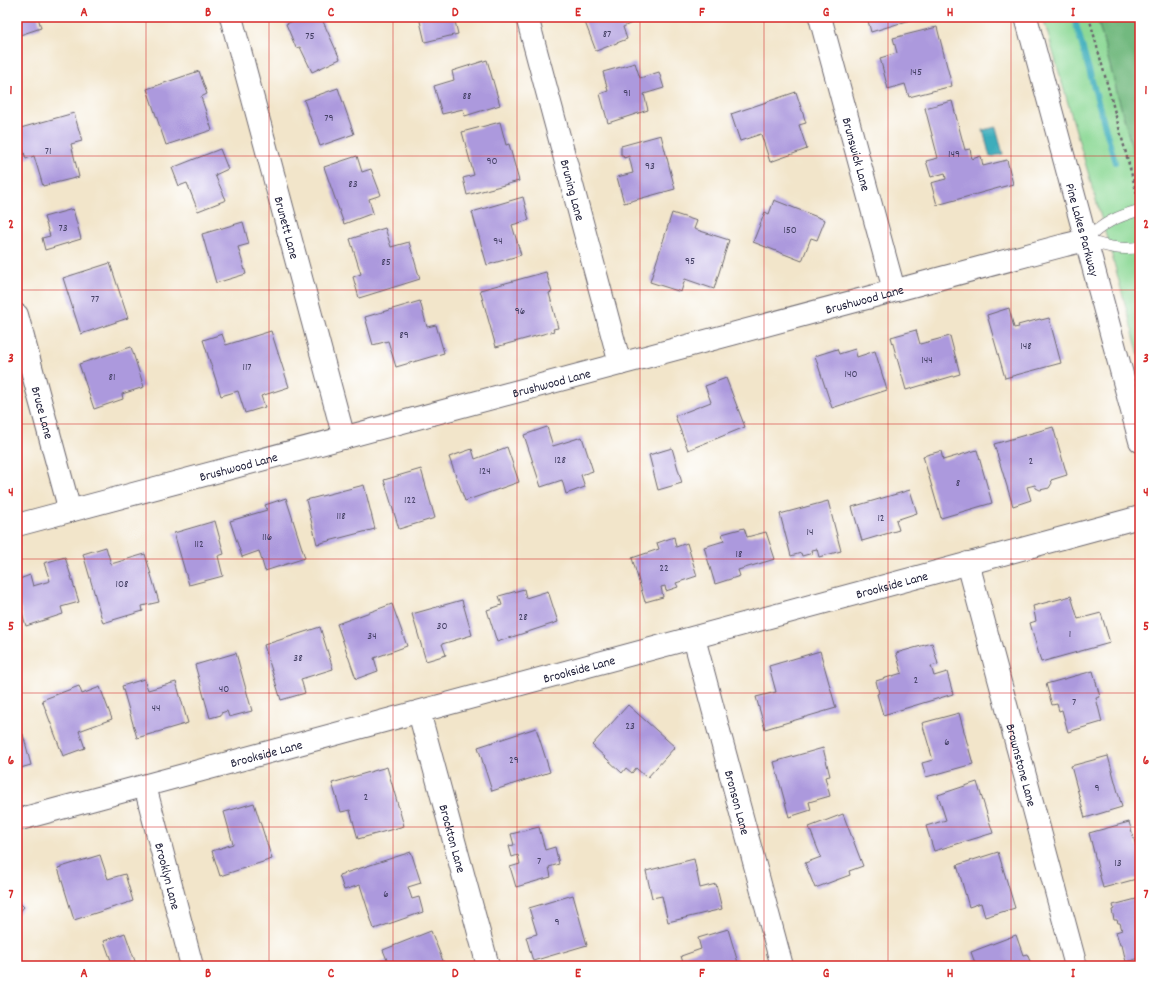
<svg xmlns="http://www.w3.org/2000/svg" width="1157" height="983" viewBox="0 0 1157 983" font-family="Dekko,sans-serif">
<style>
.green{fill:#8dd996;stroke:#587e68}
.forest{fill:#72b97f;stroke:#4a6e5d}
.water{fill:#3eadbb;stroke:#30687b}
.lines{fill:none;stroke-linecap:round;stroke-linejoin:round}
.stream{stroke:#3eadbb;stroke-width:6}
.building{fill:#ac99dd}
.lane-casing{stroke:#6b666d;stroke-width:12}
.street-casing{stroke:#6b666d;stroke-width:24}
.secondary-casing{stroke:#6b666d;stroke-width:24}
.path{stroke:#6b666d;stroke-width:2.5;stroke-dasharray:3 3;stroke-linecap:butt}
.lane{stroke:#fff;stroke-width:11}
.street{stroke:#fff;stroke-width:22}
.secondary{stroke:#fff;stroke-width:22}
.grid{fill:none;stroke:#d62828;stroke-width:1;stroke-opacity:0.55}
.labels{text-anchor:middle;stroke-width:3.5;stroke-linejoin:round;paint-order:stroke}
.number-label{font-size:11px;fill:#444064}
.street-label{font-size:13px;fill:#22223b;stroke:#fff}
.neatline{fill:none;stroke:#d62828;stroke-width:1.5}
.grid-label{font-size:13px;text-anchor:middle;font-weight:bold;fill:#d62828}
</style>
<rect width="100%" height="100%" fill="#fff"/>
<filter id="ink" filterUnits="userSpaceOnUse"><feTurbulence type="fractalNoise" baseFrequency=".025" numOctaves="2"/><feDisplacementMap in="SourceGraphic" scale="8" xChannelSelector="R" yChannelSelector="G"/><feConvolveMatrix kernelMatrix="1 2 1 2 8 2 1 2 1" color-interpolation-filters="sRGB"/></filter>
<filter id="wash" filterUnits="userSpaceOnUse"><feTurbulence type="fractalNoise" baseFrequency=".012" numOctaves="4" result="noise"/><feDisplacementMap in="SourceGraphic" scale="16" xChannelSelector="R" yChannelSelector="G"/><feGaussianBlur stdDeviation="0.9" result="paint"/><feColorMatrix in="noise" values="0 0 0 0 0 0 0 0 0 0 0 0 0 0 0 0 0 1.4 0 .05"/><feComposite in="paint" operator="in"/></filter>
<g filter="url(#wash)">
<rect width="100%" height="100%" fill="#f2e5ca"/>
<path class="green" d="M1043 17H1097L1140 177V359L1111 252Z"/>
<path class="forest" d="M1097 17H1140V150L1133 152Z"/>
<path class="water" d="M996 127 1003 154 990 157 983 130Z"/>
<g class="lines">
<path class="stream" d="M1074 17 1115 162"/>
</g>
<g id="blocks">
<g class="building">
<path d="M17 17H38L41 28 17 36Z"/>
<path d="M302 17H321L340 59 312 72 300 47 296 48 286 24Z"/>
<path d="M419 17H454L458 34 425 42Z"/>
<path d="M583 17H632L634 22 623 27 627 39 596 51Z"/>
<path d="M867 17H920L871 32Z"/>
<path d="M937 27 952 86 909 97 905 84 888 89 880 58 897 53 893 38Z"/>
<path d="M487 60 500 105 465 116 463 109 442 114 434 86 454 80 452 71Z"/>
<path d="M635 63 640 78 659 72 664 88 644 94 648 110 608 123 600 94 608 91 603 72Z"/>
<path d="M199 71 207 94 201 97 212 130 166 145 147 89Z"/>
<path d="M338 88 354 134 320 146 304 100Z"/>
<path d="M796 92 806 123 799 125 807 149 770 162 761 134 740 141 731 114Z"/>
<path d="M952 101 965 150 970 149 972 159 981 156 983 166 1007 160 1013 184 937 205 931 183 946 179 945 173 931 177 926 161 938 158 925 108Z"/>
<path d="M74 113 82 141 71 144 79 177 43 186 34 156 26 159 17 129Z"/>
<path d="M500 122 506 145 509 144 519 181 467 195 463 178 474 175 462 132Z"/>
<path d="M661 135 675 189 624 203 617 177 633 173 629 156 624 158 623 155H621V146Z"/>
<path d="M220 149 228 169 215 175 226 200 198 211 187 183 179 186 172 168Z"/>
<path d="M357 156 362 172 371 169 381 195 369 199 373 213 344 224 324 167Z"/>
<path d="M523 197 529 220 512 225 521 255 487 265 472 212Z"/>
<path d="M774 200 825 220 817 240 811 238 802 261 753 242 765 212 769 214Z"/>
<path d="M73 209 81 239 45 250 42 238 50 236 44 217Z"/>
<path d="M672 213 697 221 694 229 729 240 714 289 685 279 681 292 650 282Z"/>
<path d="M243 222 249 244 238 247 246 274 216 283 202 234Z"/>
<path d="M385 228 391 247 409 242 420 279 359 298 353 277 361 274 350 239Z"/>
<path d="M110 263 128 318 81 334 63 278Z"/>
<path d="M546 272 552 292 549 293 558 328 553 329 554 331 496 347 480 290Z"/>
<path d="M420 301 427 327 436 325 444 353 396 367 388 341 373 345 365 317Z"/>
<path d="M1009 308 1014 328 1019 327 1018 325 1040 319 1041 320 1049 318 1061 363 1005 378 987 315Z"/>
<path d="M916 330 920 344 950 336 960 374 906 390 891 337Z"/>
<path d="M271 331 289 387 261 396 265 407 245 413 238 391 221 396 203 340 222 334 226 345Z"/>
<path d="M131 347 144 387 122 394 123 399 94 409 79 364Z"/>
<path d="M837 349 839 354 855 349 857 357 875 351 887 390 832 408 815 356Z"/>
<path d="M726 378 745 427 688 450 675 416 711 402 705 386Z"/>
<path d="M547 427 553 446 582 437 593 471 581 475 585 487 566 494 562 480 541 487 524 435Z"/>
<path d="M1053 427 1067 475 1051 480 1052 483 1049 488 1040 490 1036 488 1035 485 1027 487 1031 500 1013 506 994 444Z"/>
<path d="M507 447 519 482 465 501 449 457 472 449 475 459Z"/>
<path d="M672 448 682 483 658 490 649 455Z"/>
<path d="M977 450 992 503 941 518 923 456 941 451 943 460Z"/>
<path d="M421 469 435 518 399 529 384 480Z"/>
<path d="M364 485 375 529 317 544 306 500Z"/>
<path d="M910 490 917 513 896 520 899 530 862 541 852 507Z"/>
<path d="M286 498 305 558 265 571 259 551 242 557 230 521 267 510 265 505Z"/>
<path d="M828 501 841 551 819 557 817 549 812 550 813 553 802 556 801 553 791 556 780 514Z"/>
<path d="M215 521 224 554 218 556 223 576 189 585 174 533Z"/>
<path d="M744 528 747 537 766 532 775 559 738 570 740 576 715 584 704 547 724 541 722 534Z"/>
<path d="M674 537 676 547 687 543 697 576 676 583 678 587 666 591 665 586 661 587 663 597 645 602 632 558 659 549 657 543Z"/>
<path d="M106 547 111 564 145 554 159 602 142 606 143 611 103 623 83 554Z"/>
<path d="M65 557 79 602 61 607 63 614 26 626 17 596V580L30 575 33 586 50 581 44 563Z"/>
<path d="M524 589 526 598 548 591 558 622 497 642 487 610 502 605 499 596Z"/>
<path d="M1071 596 1078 619 1101 613 1110 643 1041 662 1030 623 1036 621 1033 606Z"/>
<path d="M462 600 472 635 442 644 446 655 426 661 412 614Z"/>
<path d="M392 604 407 646 374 658 378 671 356 679 337 624Z"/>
<path d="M320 627 333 669 301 679 305 693 281 700 264 645Z"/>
<path d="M932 643 938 664 931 666 934 676 947 672 953 694 883 715 877 694 879 693 876 681 902 673 896 653Z"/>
<path d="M820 651 836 708 765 729 756 697 776 692 769 666Z"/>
<path d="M236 653 252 711 229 717 227 711 221 713V715L210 718 195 665Z"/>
<path d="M1093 671 1100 697 1096 698 1102 722 1068 732 1062 710 1059 711 1057 704 1052 705 1046 684Z"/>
<path d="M144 679 148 690 176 682 188 723 137 738 122 686Z"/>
<path d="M79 686 82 694 100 687 112 719 79 731 85 748 63 756 42 700Z"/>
<path d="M628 705 675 747 647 778 636 768 632 773 626 768 622 773 592 745Z"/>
<path d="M959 713 973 764 926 777 922 763 933 760 922 723Z"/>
<path d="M536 728 550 772 492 791 478 747Z"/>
<path d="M23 734 31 765 17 769V735Z"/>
<path d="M823 748 830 776 825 777 830 796 809 802 811 810 789 817 774 762Z"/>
<path d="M1108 756 1122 807 1085 818 1071 766Z"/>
<path d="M387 767 404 826 358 839 350 810 341 812 332 783Z"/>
<path d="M977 782 993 833 934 851 926 826 946 820 938 795Z"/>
<path d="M254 803 272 859 220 876 212 851 233 844 224 812Z"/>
<path d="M843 814 863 866 849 871 850 875 815 888 805 863 821 857 809 827Z"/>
<path d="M1129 822 1136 846 1140 845V878L1103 888 1089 833Z"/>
<path d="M539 827 545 850 555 847 559 864 549 867 551 877 516 887 510 867 520 864 518 855 512 857 509 846 514 845 511 834Z"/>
<path d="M411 852 421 883 408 887 412 899 419 897 423 912 374 929 360 885 344 890 339 875Z"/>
<path d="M998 852 1015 908 985 917 981 903 969 907 957 865Z"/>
<path d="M100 855 108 879 125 874 133 901 74 920 58 868Z"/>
<path d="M694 859 700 888 716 884 722 909 668 922 662 896 652 898 646 871Z"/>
<path d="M573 895 587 945 533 961 526 937 537 934 529 908Z"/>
<path d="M1140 898V958L1126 962 1122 945H1120L1116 932 1122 930 1120 923H1118L1117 920H1114L1112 910 1114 909 1113 905Z"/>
<path d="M17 900 24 907 17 915Z"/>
<path d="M728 929 739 966H684L681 956 701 949 698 938Z"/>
<path d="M431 931 445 966H373L387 960 383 950Z"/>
<path d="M125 933 136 964 144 961 146 966H113L104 941Z"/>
<path d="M1016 935 1023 955 1027 954 1032 966H976L971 952Z"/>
</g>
</g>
</g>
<g filter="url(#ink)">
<use href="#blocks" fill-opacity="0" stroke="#6b666d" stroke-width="1"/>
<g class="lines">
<g class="lane-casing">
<path id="lane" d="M1140 210C1116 217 1103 223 1086 240 1104 246 1121 251 1140 247"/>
</g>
<g class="street-casing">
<g id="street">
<path id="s1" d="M231 17 344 438"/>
<path id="s2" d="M527 17 620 364"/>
<path id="s3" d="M820 17 894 290"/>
<path id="s4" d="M17 315 70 511"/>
<path id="s5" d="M17 525 1065 245 1086 240"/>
<path id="s6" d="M968 563 1076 966"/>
<path id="s7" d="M694 638 782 966"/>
<path id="s8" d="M419 712 488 966"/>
<path id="s9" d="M145 786 192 966"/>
<path id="s10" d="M17 820 1140 517"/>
</g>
</g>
<g class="secondary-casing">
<g id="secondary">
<path id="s11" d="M1026 17 1140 441"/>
</g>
</g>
<path class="path" d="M1089 17 1137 194"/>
<use href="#lane" class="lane"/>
<use href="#street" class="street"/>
<use href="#secondary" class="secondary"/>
</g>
</g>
<path class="grid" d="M146 17V966M269 17V966M393 17V966M517 17V966M640 17V966M764 17V966M888 17V966M1011 17V966M17 156H1140M17 290H1140M17 424H1140M17 559H1140M17 693H1140M17 827H1140"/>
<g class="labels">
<g class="number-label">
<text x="607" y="37">87</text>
<text x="310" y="39">75</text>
<text x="916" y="75">145</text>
<text x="627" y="96">91</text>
<text x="467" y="99">88</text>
<text x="329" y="121">79</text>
<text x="48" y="154">71</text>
<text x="954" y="157">149</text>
<text x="492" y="164">90</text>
<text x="650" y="169">93</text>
<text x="353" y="187">83</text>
<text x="63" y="231">73</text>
<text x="790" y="233">150</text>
<text x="498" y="244">94</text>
<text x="690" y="264">95</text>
<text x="386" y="265">85</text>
<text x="95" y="302">77</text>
<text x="520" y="314">96</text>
<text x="404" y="338">89</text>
<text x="1026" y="349">148</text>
<text x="927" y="363">144</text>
<text x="247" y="370">117</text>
<text x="851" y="377">140</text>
<text x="112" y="380">81</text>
<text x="560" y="463">128</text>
<text x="1031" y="464">2</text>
<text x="485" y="474">124</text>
<text x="958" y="486">8</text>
<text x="410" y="503">122</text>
<text x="341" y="519">118</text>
<text x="881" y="521">12</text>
<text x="810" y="535">14</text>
<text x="267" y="540">116</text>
<text x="199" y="547">112</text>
<text x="739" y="557">18</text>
<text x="664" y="571">22</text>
<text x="122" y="587">108</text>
<text x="523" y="620">28</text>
<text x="442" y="629">30</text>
<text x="1070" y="637">1</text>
<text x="372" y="639">34</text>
<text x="298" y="661">38</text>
<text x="916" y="683">2</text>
<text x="224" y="692">40</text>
<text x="1074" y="705">7</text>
<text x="156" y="711">44</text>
<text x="630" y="729">23</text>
<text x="947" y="745">6</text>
<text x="514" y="763">29</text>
<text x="1097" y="791">9</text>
<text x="366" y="800">2</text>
<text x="539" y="864">7</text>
<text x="1118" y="866">13</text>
<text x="386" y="897">6</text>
<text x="557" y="925">9</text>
</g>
<g class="street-label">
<text dy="5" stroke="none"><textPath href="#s3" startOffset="142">Brunswick Lane</textPath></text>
<text dy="5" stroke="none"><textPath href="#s2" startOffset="179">Bruning Lane</textPath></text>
<text dy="5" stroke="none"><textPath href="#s1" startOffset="218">Brunett Lane</textPath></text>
<text dy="5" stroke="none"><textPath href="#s11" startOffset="220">Pine Lakes Parkway</textPath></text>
<text dy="5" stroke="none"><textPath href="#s5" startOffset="877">Brushwood Lane</textPath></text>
<text dy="5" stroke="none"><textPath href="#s5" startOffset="553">Brushwood Lane</textPath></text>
<text dy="5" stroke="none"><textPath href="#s4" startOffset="101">Bruce Lane</textPath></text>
<text dy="5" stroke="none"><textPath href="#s5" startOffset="229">Brushwood Lane</textPath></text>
<text dy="5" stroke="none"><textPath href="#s10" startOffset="906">Brookside Lane</textPath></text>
<text dy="5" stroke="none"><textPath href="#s10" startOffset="582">Brookside Lane</textPath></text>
<text dy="5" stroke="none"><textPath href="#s10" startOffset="258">Brookside Lane</textPath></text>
<text dy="5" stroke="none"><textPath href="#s6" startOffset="209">Brownstone Lane</textPath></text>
<text dy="5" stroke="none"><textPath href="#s7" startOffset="170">Bronson Lane</textPath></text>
<text dy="5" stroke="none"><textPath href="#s8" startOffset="131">Brockton Lane</textPath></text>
<text dy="5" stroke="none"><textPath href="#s9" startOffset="93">Brooklyn Lane</textPath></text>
</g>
</g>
<rect width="1157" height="983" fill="none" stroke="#fff" stroke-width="44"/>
<rect x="22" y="22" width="1113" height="939" class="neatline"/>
<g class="grid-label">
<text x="84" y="16">A</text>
<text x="208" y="16">B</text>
<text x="331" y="16">C</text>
<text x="455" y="16">D</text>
<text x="578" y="16">E</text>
<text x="702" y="16">F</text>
<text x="826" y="16">G</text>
<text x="950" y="16">H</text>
<text x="1073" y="16">I</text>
<text x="11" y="94">1</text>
<text x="1146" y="94">1</text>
<text x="11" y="228">2</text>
<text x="1146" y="228">2</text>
<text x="11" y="362">3</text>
<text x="1146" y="362">3</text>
<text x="11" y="496">4</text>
<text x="1146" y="496">4</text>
<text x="11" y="630">5</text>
<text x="1146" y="630">5</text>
<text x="11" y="764">6</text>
<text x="1146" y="764">6</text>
<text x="11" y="898">7</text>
<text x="1146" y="898">7</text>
<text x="84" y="977">A</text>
<text x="208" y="977">B</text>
<text x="331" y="977">C</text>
<text x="455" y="977">D</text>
<text x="578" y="977">E</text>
<text x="702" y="977">F</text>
<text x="826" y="977">G</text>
<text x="950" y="977">H</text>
<text x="1073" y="977">I</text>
</g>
</svg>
